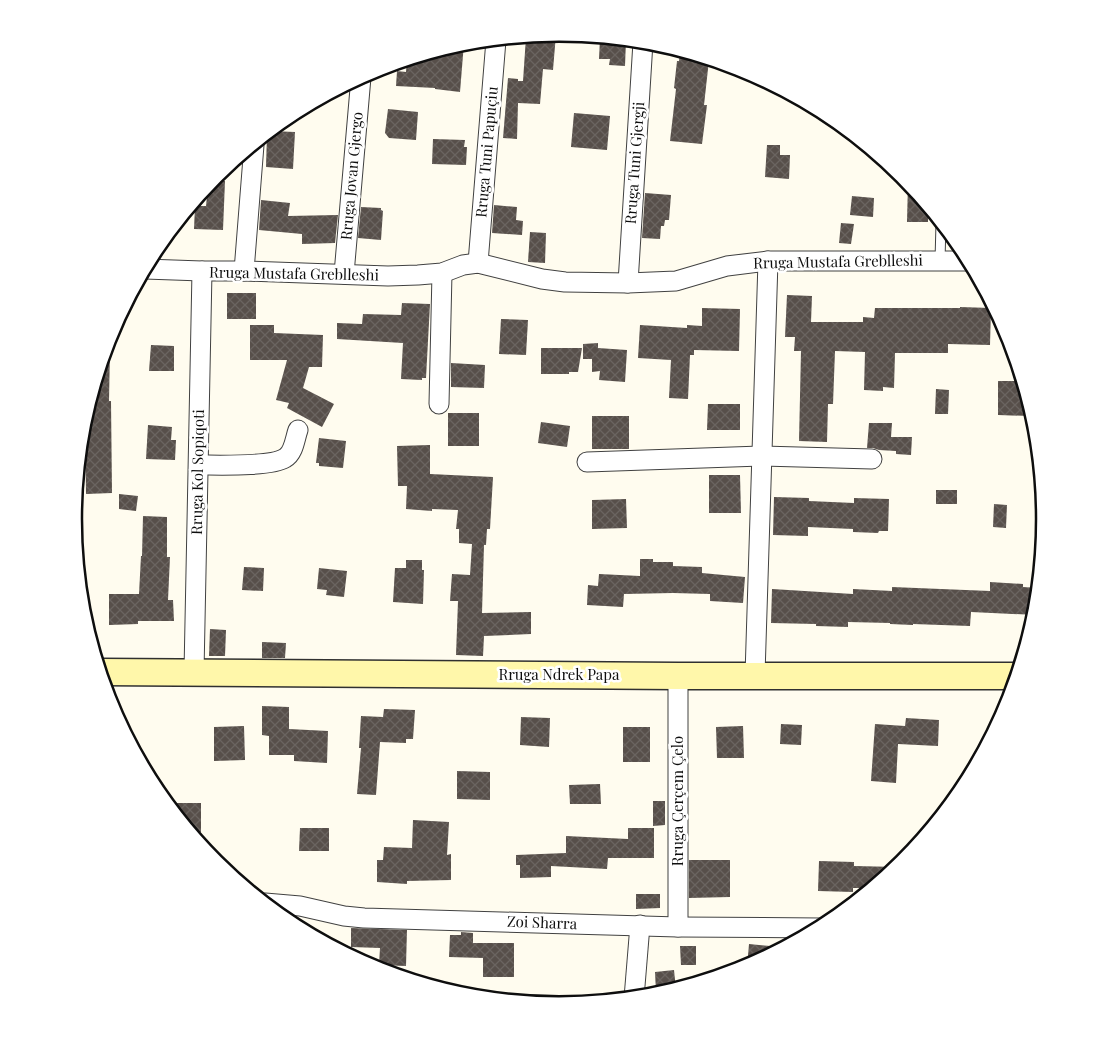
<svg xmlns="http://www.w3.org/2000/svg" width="1119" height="1039" viewBox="0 0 1119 1039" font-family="'Playfair Display',serif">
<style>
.building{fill:url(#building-cross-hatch)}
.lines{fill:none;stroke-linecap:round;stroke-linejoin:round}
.lane-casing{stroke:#414141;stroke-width:11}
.street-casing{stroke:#414141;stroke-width:21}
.secondary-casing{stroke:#303030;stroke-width:29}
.lane{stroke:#fff;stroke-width:9}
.street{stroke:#fff;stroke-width:19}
.secondary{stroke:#fff7aa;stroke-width:26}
.labels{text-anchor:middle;stroke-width:5;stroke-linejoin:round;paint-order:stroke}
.street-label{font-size:15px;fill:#0e0e0e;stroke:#fff}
.rim{fill:none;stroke:#0e0e0e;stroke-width:2.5}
</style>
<defs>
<pattern id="building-cross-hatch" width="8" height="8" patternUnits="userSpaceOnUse" patternTransform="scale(1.25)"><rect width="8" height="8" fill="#574f4a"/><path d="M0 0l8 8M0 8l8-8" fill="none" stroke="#6a6460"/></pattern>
</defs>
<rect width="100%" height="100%" fill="#fffcef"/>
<g class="building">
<path d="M556 34 553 70 543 69 540 104 518 103 517 139 503 138 508 78 518 79V81H523L526 37Z"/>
<path d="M600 38 626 40 625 66 609 65 610 59H599Z"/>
<path d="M464 43 460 92 435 89V88L396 86 397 71 406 72 407 60Z"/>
<path d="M680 51 709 60 704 105H707L702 144 670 141 676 89 674 88 677 61H679Z"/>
<path d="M388 109 418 112 416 140 389 138 385 133Z"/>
<path d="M574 113 610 116 607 150 571 147Z"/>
<path d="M271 131 295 132 293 169 266 167 267 134Z"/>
<path d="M433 139 465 140 464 147H467L466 165 432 164Z"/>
<path d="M767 145H780V155H790L789 179 765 177Z"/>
<path d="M214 179 225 181 223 230 194 229 195 206H206L208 186Z"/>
<path d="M908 182 928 207V222H907Z"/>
<path d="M645 193 671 195 669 220H665L664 226H661L660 239 642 238Z"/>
<path d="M852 196 874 198 873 217 850 215Z"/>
<path d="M261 200 290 203 288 216 338 215 335 243 302 244V234L259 230Z"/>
<path d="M494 205 517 207 516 220 523 221 522 235 492 233Z"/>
<path d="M361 207 381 208V210L383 211 381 240 358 238Z"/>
<path d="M841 223 854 224 851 244 839 243Z"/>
<path d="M530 232 546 233 545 263 528 262Z"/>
<rect x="227" y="293" width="29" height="26"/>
<path d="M787 295 812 296 811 322H863V317L874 318 875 308H960V307L991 308 990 345 948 344V353H895L894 388 883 387V391L864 390 865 352 835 351 833 404H828L827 442 799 441 801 351H794L795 337H785Z"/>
<path d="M402 303 430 304 426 378H422V380L401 379 403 343 337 339V323L362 324 363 314 401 315Z"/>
<path d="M702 308 740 309 739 351 694 350V355H690L688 399 669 398 671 360 638 358 640 325 687 328V325L702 326Z"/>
<path d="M501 319 528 320 526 355 499 354Z"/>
<path d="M250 325H274V333L323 335 322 367H309L303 388 334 404 322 427 287 408 289 403 276 400 287 360H250Z"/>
<path d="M598 343V348L627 350 625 382 599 380 600 371 592 372V359H583V344Z"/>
<path d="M151 345 174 346V371H149Z"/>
<path d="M541 348H582L578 372H569V374H541Z"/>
<path d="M106 349H110L109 401H111L112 493 86 494 85 418Z"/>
<path d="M451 363 485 365 484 388 451 387Z"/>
<path d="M998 381H1023L1030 405V416L998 415Z"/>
<path d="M936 389 949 390 948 414H935Z"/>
<path d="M708 404H740V430H707Z"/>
<rect x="448" y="413" width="31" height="33"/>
<rect x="592" y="416" width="37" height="33"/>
<path d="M541 422 570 426 567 447 538 443Z"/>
<path d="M869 423H892L891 437H912L911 455 896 454V451L879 450 873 448H867Z"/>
<path d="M148 425 172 427 171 440H176L175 460 146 459Z"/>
<path d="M319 438 346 441 343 468 319 466V463H316Z"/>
<path d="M430 445V474L493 477 490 529H487L486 545H484L482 613 531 612V634L484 636 483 656 456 655 458 601H450L452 574 470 575 472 544 459 543V529H456L458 510 432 509V511L406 509 407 486H398L397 446Z"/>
<path d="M709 475H740L741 513H709Z"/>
<rect x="936" y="490" width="21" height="14"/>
<path d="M119 494 138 496 136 511 119 509Z"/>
<path d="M774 497 809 498V501L854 503V498L889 499 888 531H879L878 533 853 532V529L808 527V536L773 535Z"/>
<path d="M626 499 627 528 592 529V500Z"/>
<path d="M994 504 1007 505 1006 528 993 527Z"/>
<path d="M143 516 167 517V557H170L168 600H173L174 621H138V624L109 625V594H139L141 556H142Z"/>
<path d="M640 559H653V562H673V566L702 567V573L745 577 743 603 710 601V594L673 593 624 594 623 607 587 605 588 585 598 586 599 574 640 576Z"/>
<path d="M406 560H422V570H424L423 604 393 602 395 568H406Z"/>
<path d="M244 567 264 568 263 591 242 590Z"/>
<path d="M319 568 347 571 344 597 326 595 327 590 317 589Z"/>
<path d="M990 582 1023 584V587L1039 588 1036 615 971 612 970 626 913 624V625L890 624V623L848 622V627L816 626V624L771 623 772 589 853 594V589L892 591V587L990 591Z"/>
<path d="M210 629 226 630 225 656H209Z"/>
<path d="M262 642 286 643 285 658H262Z"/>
<path d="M262 706 289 707V729L328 731 327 763 294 761V755H269V736L262 735Z"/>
<path d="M384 709 415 710 413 739H406V743L380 742 376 795 357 794 361 748H359L361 716 383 717Z"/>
<path d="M521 717 550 718 549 747 520 745Z"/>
<path d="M906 718 939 720 938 746 898 744 896 783 871 781 875 724 905 726Z"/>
<path d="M781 724 802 725 801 745 780 744Z"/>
<path d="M244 726 245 760 214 761V727Z"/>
<path d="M743 726 744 758H717L716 727Z"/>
<rect x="623" y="727" width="27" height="35"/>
<path d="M457 771 490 772V800L457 799Z"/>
<path d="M600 784 601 804H570L569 785Z"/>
<path d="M653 801H665V825L653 826Z"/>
<path d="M167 803H201V832H191Z"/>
<path d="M413 820 449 822 447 855 451 854V880L407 881V884L377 882V860H383L384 847 412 848Z"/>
<path d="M300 828H329V851H299Z"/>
<path d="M628 828H654V858H608L607 869 551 866V877L520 878V865H516V855L566 853V836L628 839Z"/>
<path d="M689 860H730V897L689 898Z"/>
<path d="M819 861 854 862V866L898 867 872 888H853V892L818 891Z"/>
<path d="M636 894H660V908L636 909Z"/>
<path d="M351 928 407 930 406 966 379 965 380 948 351 947Z"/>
<path d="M461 932 473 933V943H514V977H483V958L449 957 450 935H461Z"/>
<path d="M749 944 770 946 769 956 747 967Z"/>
<path d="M680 946H696V965H681Z"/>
<path d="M674 970 676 989 656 992 655 972Z"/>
</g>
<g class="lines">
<g class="lane-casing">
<path id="lane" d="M940 261 941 223"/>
</g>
<g class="street-casing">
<g id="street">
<path d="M478 263 496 40"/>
<path d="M145 269 202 271H244L388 276 418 275 442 273 463 265 478 263 542 279 565 282 628 283 676 281 727 266 768 261H970"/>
<path d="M244 271 254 145"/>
<path d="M344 274 361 77"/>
<path d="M628 283 643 42"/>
<path d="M439 404 442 273"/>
<path d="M587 462 761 456 872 459"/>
<path d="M199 465C217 465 271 467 285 458 294 453 295 438 298 430"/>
<path d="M194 672 202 271"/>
<path d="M755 675 768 261"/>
<path d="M265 903 300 906 344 916 364 918 678 927 821 928"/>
<path d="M678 927V676"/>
<path d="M634 998 640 925"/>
</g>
</g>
<g class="secondary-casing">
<path id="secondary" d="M100 672 678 676H1017"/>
</g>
<use href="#lane" class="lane"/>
<use href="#street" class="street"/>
<use href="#secondary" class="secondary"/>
</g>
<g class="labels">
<g class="street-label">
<text transform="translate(487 152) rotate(-85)" y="5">Rruga Tuni Papuçiu</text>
<text transform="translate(635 163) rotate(-86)" y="5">Rruga Tuni Gjergji</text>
<text transform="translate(352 176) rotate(-85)" y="5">Rruga Jovan Gjergo</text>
<text transform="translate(838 262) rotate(-1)" y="5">Rruga Mustafa Greblleshi</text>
<text transform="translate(294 274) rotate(1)" y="5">Rruga Mustafa Greblleshi</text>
<text transform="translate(198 472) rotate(-89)" y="5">Rruga Kol Sopiqoti</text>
<text x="559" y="680">Rruga Ndrek Papa</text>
<text transform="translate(678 801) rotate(-90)" y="5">Rruga Çerçem Çelo</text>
<text transform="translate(542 923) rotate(2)" y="5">Zoi Sharra</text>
</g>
</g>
<path d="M0 0H1119V1039H0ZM82 519a477 477 0 1 1 954 0a477 477 0 1 1-954 0Z" fill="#fff" fill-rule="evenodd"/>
<path class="rim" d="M82 519a477 477 0 1 1 954 0a477 477 0 1 1-954 0Z"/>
</svg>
